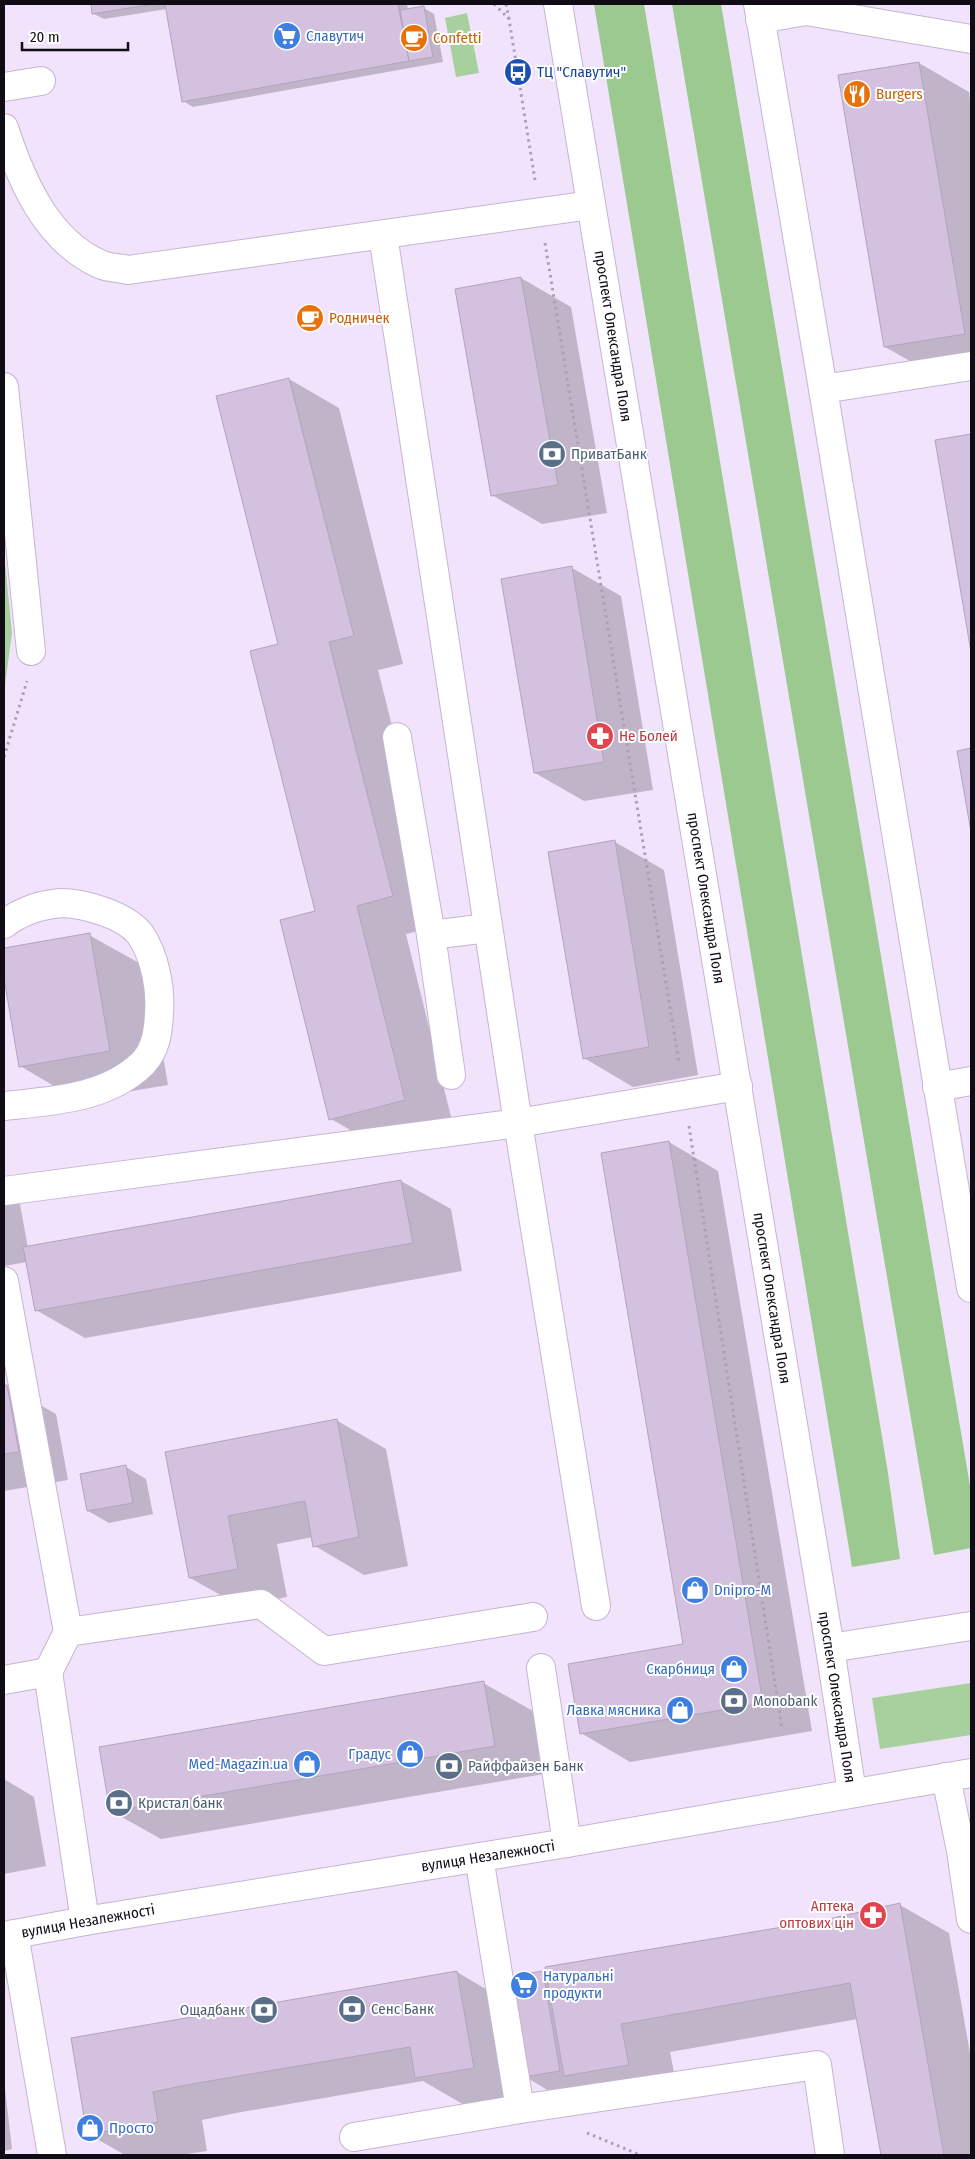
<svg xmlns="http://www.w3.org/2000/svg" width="975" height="2159" viewBox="0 0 975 2159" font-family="'Fira Sans Condensed',sans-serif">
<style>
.green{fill:#a8d09f}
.forest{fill:#9bc990}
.shadow{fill:#0003}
.building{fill:#d3c1df;stroke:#b3a3bf}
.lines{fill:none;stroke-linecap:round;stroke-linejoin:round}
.minor-casing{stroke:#c6b5d2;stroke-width:30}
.major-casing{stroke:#c6b5d2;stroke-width:30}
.path{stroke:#aba0b3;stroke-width:3;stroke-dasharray:2.5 4;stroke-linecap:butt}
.minor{stroke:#fff;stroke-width:28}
.major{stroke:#fff;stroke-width:28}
.labels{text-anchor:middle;stroke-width:4;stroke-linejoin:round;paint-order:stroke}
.shop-label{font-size:15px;fill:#366cbe;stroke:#fff;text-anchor:start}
.food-label{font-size:15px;fill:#c56008;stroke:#fff;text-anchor:start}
.transit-label{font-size:15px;fill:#164399;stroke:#fff;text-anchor:start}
.street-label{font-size:15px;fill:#110b15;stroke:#fff}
.service-label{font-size:15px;fill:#4e5e75;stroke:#fff;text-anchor:start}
.health-label{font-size:15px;fill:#be3a42;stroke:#fff;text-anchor:start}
</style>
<rect width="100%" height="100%" fill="#f1e3fb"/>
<g class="green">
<path d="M467 13 479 73 456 77 445 18Z"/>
<path d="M4 552 12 633 4 692Z"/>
<path d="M971 1683V1735L880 1749 872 1698Z"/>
</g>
<g class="forest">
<path d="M594 4H644L888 1473 900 1559 852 1567Z"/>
<path d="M672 4H721L971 1492V1548L934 1555Z"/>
</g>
<g class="shadow">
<path d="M92 4H407L408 10 424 8 434 14 443 62 193 107 183 101 167 9 104 19 94 14Z"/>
<path d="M919 63 969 92 971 107V369L935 375 885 347Z"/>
<path d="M521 278 571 307 607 513 542 524 492 495Z"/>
<path d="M289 379 339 408 403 664 378 670 442 925 406 934 454 1129 380 1147 331 1119 316 912 280 645Z"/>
<path d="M971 435V644L937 441Z"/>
<path d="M572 568 621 596 653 790 584 801 535 773Z"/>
<path d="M971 749V825L959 752Z"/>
<path d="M615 842 664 870 698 1075 633 1087 584 1058Z"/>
<path d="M89 935 148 968 168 1085 78 1100 20 1066 4 971V950Z"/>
<path d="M669 1142 718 1171 812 1731 630 1762 581 1733 685 1645Z"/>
<path d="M4 1180 17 1188 28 1248 401 1181 451 1209 462 1271 85 1338 36 1310 27 1262 4 1266Z"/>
<path d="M4 1386H7L56 1414 68 1480 4 1491Z"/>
<path d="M336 1420 386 1449 408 1566 364 1575 315 1546 313 1537 277 1544 287 1597 240 1606 190 1578 167 1453Z"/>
<path d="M126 1467 146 1479 153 1514 109 1523 88 1511Z"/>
<path d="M483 1683 533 1711 544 1774 161 1839 111 1811Z"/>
<path d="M4 1779 34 1797 46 1866 4 1874Z"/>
<path d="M900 1905 949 1933 971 2059V2155H882L858 2019 670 2052 678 2093 554 2094 524 2076 543 1972 548 1976Z"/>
<path d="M457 1972 506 2001 523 2096 466 2106 423 2081 236 2113 202 2120 207 2151 181 2155H125L88 2134 72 2039Z"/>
<path d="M4 2080 12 2149 4 2151Z"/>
</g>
<g class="building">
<path d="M91 4H154L92 14Z"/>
<path d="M165 4H398L409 61 182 102Z"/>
<path d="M424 6 433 57 409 61 400 10Z"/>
<path d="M919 62 965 334 884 347 838 75Z"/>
<path d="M521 277 558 485 491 496 455 289Z"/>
<path d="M289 378 354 636 329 642 393 896 357 906 405 1100 329 1120 280 920 315 911 250 651 278 644 216 396Z"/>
<path d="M971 434V652L935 440Z"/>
<path d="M572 566 604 762 534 773 501 579Z"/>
<path d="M971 748V832L957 751Z"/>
<path d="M615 840 649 1047 583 1059 548 852Z"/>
<path d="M90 933 110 1051 19 1067 4 978V948Z"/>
<path d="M669 1141 763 1703 580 1734 568 1664 683 1644 601 1153Z"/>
<path d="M401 1180 413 1243 35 1311 23 1247Z"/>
<path d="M4 1385H7L19 1452 4 1454Z"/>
<path d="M337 1419 359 1537 313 1547 305 1501 228 1516 238 1569 189 1578 165 1452Z"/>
<path d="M126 1465 133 1503 87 1511 80 1474Z"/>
<path d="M484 1681 495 1746 110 1812 99 1747Z"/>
<path d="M900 1903 944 2155H881L850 1983 621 2024 629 2065 564 2076 545 1967 824 1920Z"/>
<path d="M457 1971 474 2068 415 2078 410 2047 186 2085 153 2092 158 2122 87 2135 71 2038Z"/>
<path d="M543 1971 560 2071 523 2077 505 1977Z"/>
</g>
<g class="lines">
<g class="minor-casing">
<g id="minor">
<path d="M760 19 806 11 971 39"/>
<path d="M4 87 41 81"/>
<path d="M4 128C21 180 47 242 102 265 110 268 120 268 128 270L591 205"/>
<path d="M383 235 518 1123 596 1606"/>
<path d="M4 387 31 651"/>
<path d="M823 389 971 366"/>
<path d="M397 737 431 935"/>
<path d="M4 924C11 919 19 914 27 911 36 907 51 904 60 903 84 903 125 915 140 934 155 956 161 988 159 1014 158 1032 156 1049 143 1063 107 1099 51 1101 4 1106"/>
<path d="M451 1075 431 935 488 928"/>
<path d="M937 1087 971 1081"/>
<path d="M4 1191 518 1123 738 1086"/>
<path d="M4 1281 68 1632"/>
<path d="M541 1668 567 1843"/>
<path d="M48 1672 68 1632 261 1604 324 1651 533 1617"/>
<path d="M4 1680 48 1672 85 1921"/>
<path d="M946 1777 961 1851 971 1919"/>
<path d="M479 1857 520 2109"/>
<path d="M14 1934 52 2155"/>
<path d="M354 2137 520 2109 817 2065 830 2155"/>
</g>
</g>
<g class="major-casing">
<g id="major">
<path d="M558 4 830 1648 852 1793"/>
<path d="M758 4 823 389 971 1288"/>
<path d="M830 1648 971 1626"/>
<path d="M4 1936 85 1921 567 1843 971 1773"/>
</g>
</g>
<g class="path">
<path d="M494 4 509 19 535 180"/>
<path d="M506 4 509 19"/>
<path d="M545 243 679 1063"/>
<path d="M4 757 27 681"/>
<path d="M689 1126 782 1729"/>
<path d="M587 2133 640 2155"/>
</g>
<use href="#minor" class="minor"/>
<use href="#major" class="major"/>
</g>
<defs>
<g id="supermarket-disc" transform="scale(1.4375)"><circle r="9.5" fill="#3f7fe0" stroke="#fff"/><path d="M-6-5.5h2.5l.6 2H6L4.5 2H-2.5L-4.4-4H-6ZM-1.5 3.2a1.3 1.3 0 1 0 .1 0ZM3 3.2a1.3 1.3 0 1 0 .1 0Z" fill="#fff"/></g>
<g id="cafe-disc" transform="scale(1.4375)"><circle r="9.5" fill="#e8710a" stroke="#fff"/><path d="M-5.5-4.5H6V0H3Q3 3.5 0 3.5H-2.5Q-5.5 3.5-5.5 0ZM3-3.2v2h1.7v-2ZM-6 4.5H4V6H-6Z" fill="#fff"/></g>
<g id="bus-disc" transform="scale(1.4375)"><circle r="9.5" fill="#1a4fb4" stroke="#fff"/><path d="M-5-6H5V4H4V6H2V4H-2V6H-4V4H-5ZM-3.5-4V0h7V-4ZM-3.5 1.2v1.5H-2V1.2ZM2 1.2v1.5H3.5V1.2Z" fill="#fff"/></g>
<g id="restaurant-disc" transform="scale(1.4375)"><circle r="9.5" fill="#e8710a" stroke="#fff"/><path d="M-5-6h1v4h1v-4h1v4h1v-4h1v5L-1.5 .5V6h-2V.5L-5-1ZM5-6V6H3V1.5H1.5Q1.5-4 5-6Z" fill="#fff"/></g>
<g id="bank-disc" transform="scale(1.4375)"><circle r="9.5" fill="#5c6f8a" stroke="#fff"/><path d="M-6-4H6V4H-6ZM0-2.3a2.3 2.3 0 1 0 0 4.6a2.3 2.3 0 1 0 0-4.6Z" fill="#fff"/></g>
<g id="pharmacy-disc" transform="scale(1.4375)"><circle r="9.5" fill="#e0444e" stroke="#fff"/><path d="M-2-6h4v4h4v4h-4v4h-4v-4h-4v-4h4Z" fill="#fff"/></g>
<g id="shop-disc" transform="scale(1.4375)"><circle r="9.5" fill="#3f7fe0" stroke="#fff"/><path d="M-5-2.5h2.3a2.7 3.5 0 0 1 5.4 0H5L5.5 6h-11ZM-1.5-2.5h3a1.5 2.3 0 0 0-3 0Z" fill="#fff"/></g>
</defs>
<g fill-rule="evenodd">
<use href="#supermarket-disc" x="287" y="36"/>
<use href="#cafe-disc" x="414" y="38"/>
<use href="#bus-disc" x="518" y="72"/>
<use href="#restaurant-disc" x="857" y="94"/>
<use href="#cafe-disc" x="310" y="318"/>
<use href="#bank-disc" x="552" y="454"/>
<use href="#pharmacy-disc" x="600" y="736"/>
<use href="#shop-disc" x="695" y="1590"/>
<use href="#shop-disc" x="734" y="1669"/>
<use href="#bank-disc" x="734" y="1701"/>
<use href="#shop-disc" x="680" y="1710"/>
<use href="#shop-disc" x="410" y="1754"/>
<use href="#shop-disc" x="307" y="1764"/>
<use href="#bank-disc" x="449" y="1766"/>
<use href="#bank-disc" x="119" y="1803"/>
<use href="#pharmacy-disc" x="873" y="1915"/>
<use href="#supermarket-disc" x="524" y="1985"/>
<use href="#bank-disc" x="352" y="2009"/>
<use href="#bank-disc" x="264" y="2010"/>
<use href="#shop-disc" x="90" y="2128"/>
</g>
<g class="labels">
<g class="shop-label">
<text x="306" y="41">Славутич</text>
<text x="714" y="1595">Dnipro-M</text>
<text x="715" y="1674" text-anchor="end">Скарбниця</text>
<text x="661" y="1715" text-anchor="end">Лавка мясника</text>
<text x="391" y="1759" text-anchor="end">Градус</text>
<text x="288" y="1769" text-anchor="end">Med-Magazin.ua</text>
<text x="543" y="1981">Натуральні<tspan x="543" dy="17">продукти</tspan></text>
<text x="109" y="2133">Просто</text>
</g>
<g class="food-label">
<text x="433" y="43">Confetti</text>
<text x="876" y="99">Burgers</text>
<text x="329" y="323">Родничек</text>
</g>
<g class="transit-label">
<text x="537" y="77">ТЦ "Славутич"</text>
</g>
<g class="street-label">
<text transform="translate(613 336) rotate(81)" y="5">проспект Олександра Поля</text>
<text transform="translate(706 898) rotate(81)" y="5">проспект Олександра Поля</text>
<text transform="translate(772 1298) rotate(81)" y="5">проспект Олександра Поля</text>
<text transform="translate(837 1697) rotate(81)" y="5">проспект Олександра Поля</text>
<text transform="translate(488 1856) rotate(-9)" y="5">вулиця Незалежності</text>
<text transform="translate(88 1921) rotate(-10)" y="5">вулиця Незалежності</text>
</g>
<g class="service-label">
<text x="571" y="459">ПриватБанк</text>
<text x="753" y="1706">Monobank</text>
<text x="468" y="1771">Райффайзен Банк</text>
<text x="138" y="1808">Кристал банк</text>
<text x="371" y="2014">Сенс Банк</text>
<text x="245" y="2015" text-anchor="end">Ощадбанк</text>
</g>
<g class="health-label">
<text x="619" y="741">Не Болей</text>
<text x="854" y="1911" text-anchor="end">Аптека<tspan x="854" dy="17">оптових цін</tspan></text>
</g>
</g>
<rect width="975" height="2159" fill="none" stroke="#110b15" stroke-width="10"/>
<path d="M22 42v8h106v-8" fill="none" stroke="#110b15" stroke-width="2.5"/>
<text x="30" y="42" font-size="15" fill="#110b15" stroke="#ffffff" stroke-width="4" paint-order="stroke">20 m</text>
</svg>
